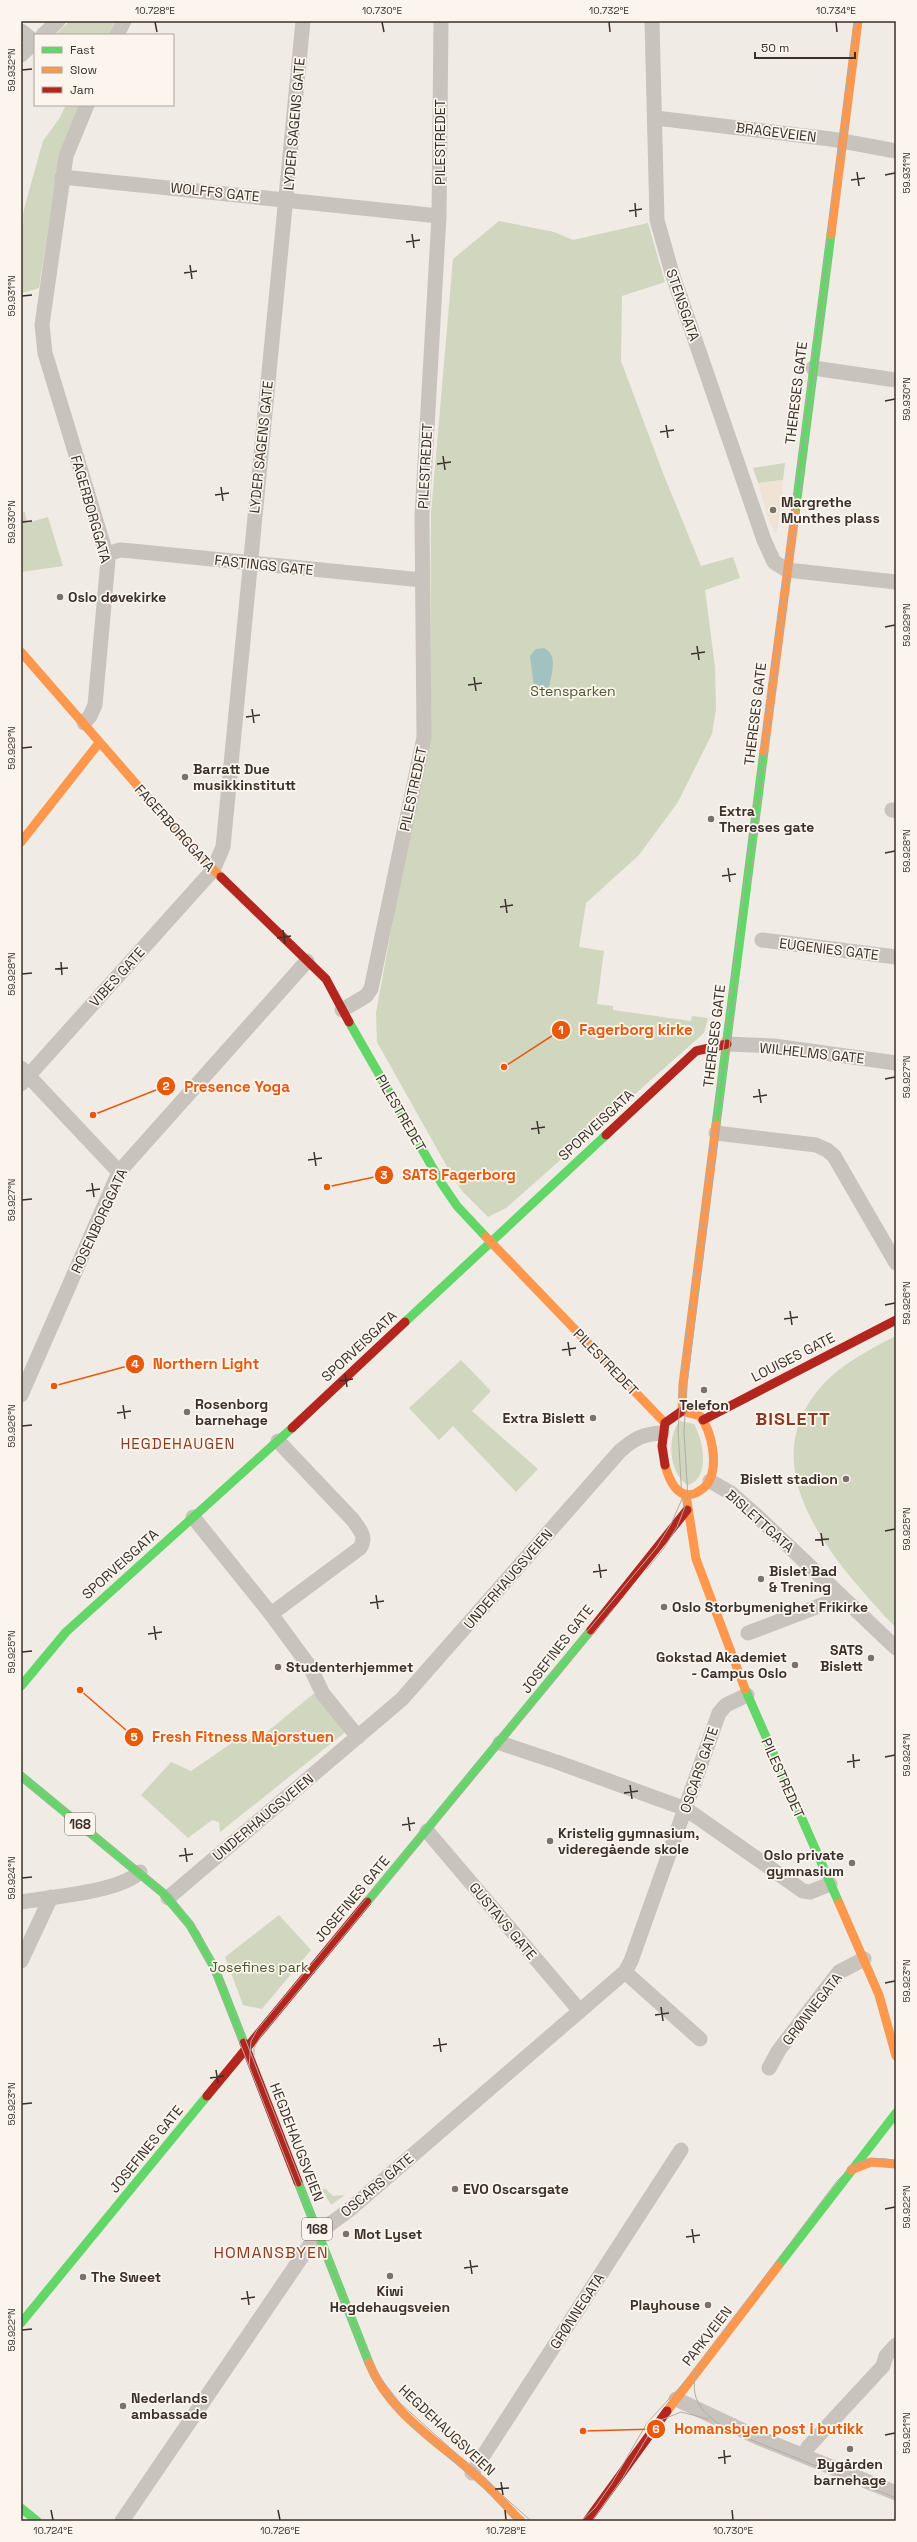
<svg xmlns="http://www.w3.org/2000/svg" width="917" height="2542" viewBox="0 0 917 2542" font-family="'Space Grotesk',sans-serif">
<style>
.green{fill:#d1d6bf}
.plaza{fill:#eee3d5}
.water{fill:#a1c2c1}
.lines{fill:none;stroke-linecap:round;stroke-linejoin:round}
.street{stroke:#c9c3be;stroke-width:15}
.fast{stroke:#63d668;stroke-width:9}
.slow{stroke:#ff974d;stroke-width:9}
.jam{stroke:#b3261e;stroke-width:9}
.tram{stroke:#b1aca8;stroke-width:1}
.ticks{fill:none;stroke:#3b302b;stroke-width:1.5}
.poi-dot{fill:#7a716c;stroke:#fbf5ee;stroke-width:1.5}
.labels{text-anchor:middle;stroke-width:3.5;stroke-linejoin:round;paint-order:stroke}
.shield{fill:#fbf5ee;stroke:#756b66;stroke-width:1}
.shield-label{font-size:13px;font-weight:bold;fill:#3b302b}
.street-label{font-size:14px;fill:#3b302b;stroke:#fbf5ee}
.poi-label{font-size:14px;font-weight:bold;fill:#3b302b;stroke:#fbf5ee;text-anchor:start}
.park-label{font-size:14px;fill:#4a5a2e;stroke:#fbf5ee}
.neighbourhood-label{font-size:15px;letter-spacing:1px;fill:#8c3b22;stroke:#fbf5ee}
.quarter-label{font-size:16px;letter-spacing:1px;fill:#8c3b22;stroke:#fbf5ee}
.district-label{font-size:18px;font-weight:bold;letter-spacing:1px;fill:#8c3b22;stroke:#fbf5ee}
.leader{fill:none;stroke:#e8590c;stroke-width:1.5}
.callout-dot{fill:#e8590c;stroke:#fbf5ee;stroke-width:1.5}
.mark-label{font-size:12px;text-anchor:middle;font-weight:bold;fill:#fff}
.callout-label{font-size:15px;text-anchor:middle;font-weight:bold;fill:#e8590c;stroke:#fbf5ee;stroke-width:3.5;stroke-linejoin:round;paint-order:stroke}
.neatline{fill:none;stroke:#3b302b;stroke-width:1.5}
.ticks-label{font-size:10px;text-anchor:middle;fill:#3b302b}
</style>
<rect width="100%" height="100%" fill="#f0ebe5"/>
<g class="green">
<path d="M70 21H115L109 35H55Z"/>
<path d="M66 105H81L57 171 39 288 22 293 21 229 24 209 43 141 59 119Z"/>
<path d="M499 221 554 232 573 240 648 223 665 282 622 296 621 361 663 473 701 566 733 557 740 578 705 590 715 667 716 709 712 734 678 802 639 855 586 903 579 947 604 951 597 1004 613 1006V1010L691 1021 692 1016 708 1018 704 1033 506 1208 488 1217 462 1191 450 1172 377 1042 376 1013 430 717 431 513 453 259Z"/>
<path d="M785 463 783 480 758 483 753 468Z"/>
<path d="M25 512 27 523 48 517 63 566 21 572V513Z"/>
<path d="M896 1336V1628C840 1568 749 1472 819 1389 838 1366 870 1349 896 1336Z"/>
<path d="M461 1360 491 1391 472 1411 538 1469 516 1492 453 1426 439 1440 409 1408Z"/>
<path d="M680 1421 694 1424C703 1439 711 1478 688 1485 669 1475 666 1436 680 1421Z"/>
<path d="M317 1691 348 1730 220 1832 219 1822 212 1820 188 1838 141 1795 171 1762 191 1771 239 1738 257 1740Z"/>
<path d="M279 1915 311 1950 262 2009 243 2005 225 1957Z"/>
<path d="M322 2189H326L333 2196 345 2195 331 2205Z"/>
</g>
<path class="plaza" d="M783 480 779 519 776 534 768 518 758 483Z"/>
<path class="water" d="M544 648C559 655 551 675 549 688H534L530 656 536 649Z"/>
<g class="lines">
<g class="street">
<path d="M652 21 657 220 672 273 764 540 774 562 787 570 896 582"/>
<path d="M21 31 35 42 21 55"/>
<path d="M43 35 58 21"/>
<path d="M117 35 124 21"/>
<path d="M656 118 831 139 896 151"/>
<path d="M62 177 439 216"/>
<path d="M813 368 896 380"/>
<path d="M107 554 120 550 132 551 422 580"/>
<path d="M84 723 90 716 95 705 108 560 45 353 42 325 66 156 87 105"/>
<path d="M892 810 896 811"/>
<path d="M762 940 896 957"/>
<path d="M342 1010 366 996 371 989 424 737 422 516 439 216 441 21"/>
<path d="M727 1044 774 1046 896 1063"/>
<path d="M21 1068 119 1172"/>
<path d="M21 1084 213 870 223 847 303 21"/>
<path d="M716 1133 816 1145 827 1150 834 1156 896 1263"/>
<path d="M21 1395 119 1172 307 961"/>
<path d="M710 1481 731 1493 758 1517 896 1648"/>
<path d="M193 1517 271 1614 360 1548C367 1537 360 1530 353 1520L278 1441"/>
<path d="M271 1614 310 1667 323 1694 358 1737"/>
<path d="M748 1633 832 1601 839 1594"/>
<path d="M500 1743 551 1760"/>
<path d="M557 1762 686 1809 803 1891 810 1892 830 1884"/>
<path d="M427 1831 580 2011"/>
<path d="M168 1898 402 1699 620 1451C635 1438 643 1434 662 1433"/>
<path d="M21 1902C51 1897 119 1892 140 1872"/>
<path d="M21 1961 51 1897"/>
<path d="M625 1972 700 2039"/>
<path d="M769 2068 779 2050 839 1972 864 1959"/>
<path d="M676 2399 759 2438 896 2493"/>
<path d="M804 2456 808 2447 883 2366 886 2356 896 2345"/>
<path d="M472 2473 681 2150"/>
<path d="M122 2521 318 2233 349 2210 625 1972 631 1961 719 1713 726 1705 747 1695"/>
</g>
<g class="fast">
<path d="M795 514 831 234"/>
<path d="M349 1022 442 1184 457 1206 486 1237"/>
<path d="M716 1125 764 751"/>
<path d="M405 1322 606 1135"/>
<path d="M21 1686 66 1632 292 1428"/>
<path d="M745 1689 839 1903"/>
<path d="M21 1776 163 1893 190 1925 215 1969 244 2043"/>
<path d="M367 1902 591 1630"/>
<path d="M298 2182 369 2363"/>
<path d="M778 2266 896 2113"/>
<path d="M21 2323 207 2096"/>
<path d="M21 2508 37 2521"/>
</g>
<g class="slow">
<path d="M831 234 858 21"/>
<path d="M21 652 198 855 221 877"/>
<path d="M764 751 795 514"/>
<path d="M21 842 99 743"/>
<path d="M486 1237 665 1423"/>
<path d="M682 1411 683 1384 716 1125"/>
<path d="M665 1465C669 1480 678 1501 696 1493 701 1490 705 1488 708 1483 719 1465 712 1432 700 1416L682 1411"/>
<path d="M686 1495 696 1559 745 1689"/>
<path d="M839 1903 879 1995 896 2056"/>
<path d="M851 2170 871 2162 896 2164"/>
<path d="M369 2363C389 2414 442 2444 480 2479 495 2492 507 2508 521 2521"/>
<path d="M667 2411 778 2266"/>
</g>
<g class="jam">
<path d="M221 877 326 979 349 1022"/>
<path d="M606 1135 696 1051 727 1044"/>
<path d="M703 1420 896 1320"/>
<path d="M292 1428 405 1322"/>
<path d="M665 1465 662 1446 665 1423 682 1411"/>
<path d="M591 1630 687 1510"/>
<path d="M244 2043 298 2182"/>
<path d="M207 2096 367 1902"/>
<path d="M587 2521 667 2411"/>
</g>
<g class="tram">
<path d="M842 161 847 124"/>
<path d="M750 883 830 256"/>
<path d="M647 1569 664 1548 677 1527 688 1499 684 1431 687 1384 738 977"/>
<path d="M21 1773 171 1895 199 1932 221 1977 369 2356 381 2379 400 2403 531 2521"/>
<path d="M21 1781 165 1899 193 1935 211 1970 374 2382 404 2417 520 2521"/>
<path d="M254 2055V2048L261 2036 615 1607"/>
<path d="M249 2067 251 2041 257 2030 657 1547 671 1524 682 1499 678 1430 682 1372 855 21"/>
<path d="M697 2371C685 2405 713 2422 739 2435L896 2498"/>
<path d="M581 2521 595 2508 612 2483 647 2423 690 2376 837 2181C854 2163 871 2154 896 2161"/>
<path d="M592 2521 622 2479 652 2429 661 2420 681 2412 708 2419"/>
</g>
</g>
<path class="ticks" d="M155 22 157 32M382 22 384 32M609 22 610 32M836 22 837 32M22 70 32 69M857 172 859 186M885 175 895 173M851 180 865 178M635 203 636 217M629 211 642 209M412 234 414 248M406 242 420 240M190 265 192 279M184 273 197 271M22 296 32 295M885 401 895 399M666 425 668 438M660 432 674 430M443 456 445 470M437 464 451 462M221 487 223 501M215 495 229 493M22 522 32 521M885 627 895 625M697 646 699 660M691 654 705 652M474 677 476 691M468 685 482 683M252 709 254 723M246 717 260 715M22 748 32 747M885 853 895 851M728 868 730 882M722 876 736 874M505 899 507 913M500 907 513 905M283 930 285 944M277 938 291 936M61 962 62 975M55 969 68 968M22 974 32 973M885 1079 895 1077M759 1089 761 1103M753 1097 767 1095M537 1121 539 1134M531 1129 545 1127M314 1152 316 1166M308 1160 322 1158M92 1183 94 1197M86 1191 100 1189M22 1200 32 1199M885 1305 895 1303M790 1311 792 1325M784 1319 798 1317M568 1342 570 1356M562 1350 576 1348M345 1374 347 1387M339 1381 353 1379M123 1405 125 1419M117 1413 131 1411M22 1426 32 1425M885 1531 895 1529M821 1533 823 1546M815 1540 829 1539M599 1564 601 1578M593 1572 607 1570M376 1595 378 1609M370 1603 384 1601M154 1626 156 1640M148 1634 162 1632M22 1652 32 1651M853 1754 854 1768M885 1757 895 1755M847 1762 860 1760M630 1785 632 1799M624 1793 638 1791M408 1817 410 1831M402 1825 415 1823M185 1848 187 1862M179 1856 193 1854M22 1878 32 1877M885 1983 895 1981M661 2007 663 2021M655 2015 669 2013M439 2038 441 2052M433 2046 447 2044M216 2070 218 2083M210 2078 224 2076M22 2104 32 2103M885 2209 895 2207M692 2229 694 2243M686 2237 700 2235M470 2260 472 2274M464 2268 478 2266M247 2291 249 2305M241 2299 255 2297M22 2330 32 2329M885 2435 895 2433M724 2450 725 2464M718 2458 731 2456M501 2482 503 2495M495 2489 509 2488M51 2510 53 2520M278 2510 280 2520M505 2510 506 2520M732 2510 733 2520"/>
<g class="poi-dot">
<circle cx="773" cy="510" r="4"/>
<circle cx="60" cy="597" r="4"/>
<circle cx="185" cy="777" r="4"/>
<circle cx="711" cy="819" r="4"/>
<circle cx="704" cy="1390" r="4"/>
<circle cx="187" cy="1412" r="4"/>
<circle cx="593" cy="1418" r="4"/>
<circle cx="846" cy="1479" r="4"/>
<circle cx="761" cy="1579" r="4"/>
<circle cx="664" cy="1607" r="4"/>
<circle cx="871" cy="1658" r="4"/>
<circle cx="795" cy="1665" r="4"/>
<circle cx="278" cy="1667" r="4"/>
<circle cx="550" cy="1841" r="4"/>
<circle cx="852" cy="1863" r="4"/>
<circle cx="455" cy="2189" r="4"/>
<circle cx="346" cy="2234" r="4"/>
<circle cx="390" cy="2276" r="4"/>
<circle cx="83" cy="2277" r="4"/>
<circle cx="708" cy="2305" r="4"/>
<circle cx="123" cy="2406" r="4"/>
<circle cx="850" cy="2449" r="4"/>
</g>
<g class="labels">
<g class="shield">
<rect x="65" y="1813" width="30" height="22" rx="3"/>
<rect x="302" y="2218" width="30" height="22" rx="3"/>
</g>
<g class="shield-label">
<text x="80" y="1829">168</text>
<text x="317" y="2234">168</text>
</g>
<g class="street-label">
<text transform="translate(294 124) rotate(-85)" y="5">LYDER SAGENS GATE</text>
<text transform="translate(776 132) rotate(7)" y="5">BRAGEVEIEN</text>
<text transform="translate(440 142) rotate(-90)" y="5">PILESTREDET</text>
<text transform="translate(215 192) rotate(6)" y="5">WOLFFS GATE</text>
<text transform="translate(683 305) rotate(71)" y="5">STENSGATA</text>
<text transform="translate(796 393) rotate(-83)" y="5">THERESES GATE</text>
<text transform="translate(261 447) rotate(-84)" y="5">LYDER SAGENS GATE</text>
<text transform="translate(425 466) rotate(-87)" y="5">PILESTREDET</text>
<text transform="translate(91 509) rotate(74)" y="5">FAGERBORGGATA</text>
<text transform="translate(264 565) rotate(6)" y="5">FASTINGS GATE</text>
<text transform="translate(755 714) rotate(-83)" y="5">THERESES GATE</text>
<text transform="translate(413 789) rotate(-78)" y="5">PILESTREDET</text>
<text transform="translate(175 828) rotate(48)" y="5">FAGERBORGGATA</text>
<text transform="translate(829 949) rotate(7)" y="5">EUGENIES GATE</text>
<text transform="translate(117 977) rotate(-48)" y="5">VIBES GATE</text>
<text transform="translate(714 1036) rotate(-83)" y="5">THERESES GATE</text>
<text transform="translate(812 1053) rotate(6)" y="5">WILHELMS GATE</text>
<text transform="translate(401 1113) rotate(60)" y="5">PILESTREDET</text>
<text transform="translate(596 1125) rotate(-43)" y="5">SPORVEISGATA</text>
<text transform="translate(99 1221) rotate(-65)" y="5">ROSENBORGGATA</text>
<text transform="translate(359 1346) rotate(-43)" y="5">SPORVEISGATA</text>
<text transform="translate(793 1357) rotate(-27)" y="5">LOUISES GATE</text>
<text transform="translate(606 1362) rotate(46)" y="5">PILESTREDET</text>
<text transform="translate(760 1521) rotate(42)" y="5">BISLETTGATA</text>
<text transform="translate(120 1564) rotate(-42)" y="5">SPORVEISGATA</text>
<text transform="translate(508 1579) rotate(-49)" y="5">UNDERHAUGSVEIEN</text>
<text transform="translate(557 1649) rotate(-52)" y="5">JOSEFINES GATE</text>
<text transform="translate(699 1770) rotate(-71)" y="5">OSCARS GATE</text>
<text transform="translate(783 1778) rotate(66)" y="5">PILESTREDET</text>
<text transform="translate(263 1817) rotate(-40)" y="5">UNDERHAUGSVEIEN</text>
<text transform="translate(352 1899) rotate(-50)" y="5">JOSEFINES GATE</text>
<text transform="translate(503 1921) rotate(50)" y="5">GUSTAVS GATE</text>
<text transform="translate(812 2009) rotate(-52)" y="5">GRØNNEGATA</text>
<text transform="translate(297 2142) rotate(69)" y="5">HEGDEHAUGSVEIEN</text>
<text transform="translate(146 2149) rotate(-51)" y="5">JOSEFINES GATE</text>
<text transform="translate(377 2185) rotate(-40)" y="5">OSCARS GATE</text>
<text transform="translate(577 2311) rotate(-57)" y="5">GRØNNEGATA</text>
<text transform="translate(707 2336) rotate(-52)" y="5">PARKVEIEN</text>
<text transform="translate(447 2430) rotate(43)" y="5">HEGDEHAUGSVEIEN</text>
</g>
<g class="poi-label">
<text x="781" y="507">Margrethe<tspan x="781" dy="16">Munthes plass</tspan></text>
<text x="68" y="602">Oslo døvekirke</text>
<text x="193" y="774">Barratt Due<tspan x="193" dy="16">musikkinstitutt</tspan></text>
<text x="719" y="816">Extra<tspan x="719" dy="16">Thereses gate</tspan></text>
<text x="195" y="1409">Rosenborg<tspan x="195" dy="16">barnehage</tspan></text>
<text x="704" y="1410" text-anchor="middle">Telefon</text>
<text x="585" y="1423" text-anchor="end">Extra Bislett</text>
<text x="838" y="1484" text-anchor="end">Bislett stadion</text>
<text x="769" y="1576">Bislet Bad<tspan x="769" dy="16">&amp; Trening</tspan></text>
<text x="672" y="1612">Oslo Storbymenighet Frikirke</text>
<text x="863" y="1655" text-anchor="end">SATS<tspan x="863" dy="16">Bislett</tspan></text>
<text x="787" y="1662" text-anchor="end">Gokstad Akademiet<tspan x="787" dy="16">- Campus Oslo</tspan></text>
<text x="286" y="1672">Studenterhjemmet</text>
<text x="558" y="1838">Kristelig gymnasium,<tspan x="558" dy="16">videregående skole</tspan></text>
<text x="844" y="1860" text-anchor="end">Oslo private<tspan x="844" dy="16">gymnasium</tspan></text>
<text x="463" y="2194">EVO Oscarsgate</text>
<text x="354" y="2239">Mot Lyset</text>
<text x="91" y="2282">The Sweet</text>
<text x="390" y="2296" text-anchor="middle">Kiwi<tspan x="390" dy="16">Hegdehaugsveien</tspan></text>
<text x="700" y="2310" text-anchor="end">Playhouse</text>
<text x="131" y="2403">Nederlands<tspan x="131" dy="16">ambassade</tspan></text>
<text x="850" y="2469" text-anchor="middle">Bygården<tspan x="850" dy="16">barnehage</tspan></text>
</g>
<g class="park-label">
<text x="573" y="696">Stensparken</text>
<text x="259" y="1972">Josefines park</text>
</g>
<g class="neighbourhood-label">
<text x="178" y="1449">HEGDEHAUGEN</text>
</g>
<g class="quarter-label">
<text x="271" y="2258">HOMANSBYEN</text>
</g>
<g class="district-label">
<text x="793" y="1425">BISLETT</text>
</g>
</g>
<path class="leader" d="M504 1067L561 1030M93 1115L166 1086M327 1187L384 1175M54 1386L135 1364M80 1690L134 1737M583 2431L656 2429"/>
<g class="callout-dot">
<circle cx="504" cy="1067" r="4"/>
<circle cx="93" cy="1115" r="4"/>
<circle cx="327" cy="1187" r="4"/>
<circle cx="54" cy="1386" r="4"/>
<circle cx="80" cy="1690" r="4"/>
<circle cx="583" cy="2431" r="4"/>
<circle cx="561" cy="1030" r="10"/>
<circle cx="166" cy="1086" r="10"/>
<circle cx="384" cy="1175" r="10"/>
<circle cx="135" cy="1364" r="10"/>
<circle cx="134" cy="1737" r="10"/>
<circle cx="656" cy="2429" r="10"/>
</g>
<g class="mark-label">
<text x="561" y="1034">1</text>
<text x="166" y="1090">2</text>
<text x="384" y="1179">3</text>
<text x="135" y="1368">4</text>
<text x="134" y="1741">5</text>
<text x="656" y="2433">6</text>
</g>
<g class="callout-label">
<text x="636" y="1035">Fagerborg kirke</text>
<text x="237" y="1092">Presence Yoga</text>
<text x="459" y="1180">SATS Fagerborg</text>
<text x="206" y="1369">Northern Light</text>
<text x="243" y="1742">Fresh Fitness Majorstuen</text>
<text x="769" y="2434">Homansbyen post i butikk</text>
</g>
<rect width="917" height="2542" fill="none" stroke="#fbf5ee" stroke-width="44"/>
<rect x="34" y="34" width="140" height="72" fill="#fbf5ee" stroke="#aea6a0"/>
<rect x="42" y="47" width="20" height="6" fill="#63d668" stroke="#aea6a0"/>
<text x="70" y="54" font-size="12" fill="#3b302b">Fast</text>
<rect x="42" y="67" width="20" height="6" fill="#ff974d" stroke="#aea6a0"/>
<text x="70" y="74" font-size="12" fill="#3b302b">Slow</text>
<rect x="42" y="87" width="20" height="6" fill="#b3261e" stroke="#aea6a0"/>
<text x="70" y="94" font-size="12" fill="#3b302b">Jam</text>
<path d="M755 52v6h100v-6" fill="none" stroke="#3b302b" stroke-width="2"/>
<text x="761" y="52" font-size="12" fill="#3b302b" stroke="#fbf5ee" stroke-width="3" paint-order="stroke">50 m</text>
<rect x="22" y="22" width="873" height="2498" class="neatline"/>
<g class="ticks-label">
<text x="155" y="14">10.728°E</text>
<text x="382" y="14">10.730°E</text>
<text x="609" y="14">10.732°E</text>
<text x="836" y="14">10.734°E</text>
<text transform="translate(11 70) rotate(-90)" y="4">59.932°N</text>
<text transform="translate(906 173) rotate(-90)" y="4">59.931°N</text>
<text transform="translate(11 296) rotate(-90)" y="4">59.931°N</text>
<text transform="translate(906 399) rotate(-90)" y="4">59.930°N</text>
<text transform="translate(11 522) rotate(-90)" y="4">59.930°N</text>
<text transform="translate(906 625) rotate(-90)" y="4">59.929°N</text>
<text transform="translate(11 748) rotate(-90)" y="4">59.929°N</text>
<text transform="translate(906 851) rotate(-90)" y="4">59.928°N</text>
<text transform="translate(11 974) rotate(-90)" y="4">59.928°N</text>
<text transform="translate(906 1077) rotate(-90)" y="4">59.927°N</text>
<text transform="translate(11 1200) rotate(-90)" y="4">59.927°N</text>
<text transform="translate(906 1303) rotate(-90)" y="4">59.926°N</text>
<text transform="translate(11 1426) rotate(-90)" y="4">59.926°N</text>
<text transform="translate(906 1529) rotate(-90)" y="4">59.925°N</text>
<text transform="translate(11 1652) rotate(-90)" y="4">59.925°N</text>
<text transform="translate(906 1755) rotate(-90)" y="4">59.924°N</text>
<text transform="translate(11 1878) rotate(-90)" y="4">59.924°N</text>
<text transform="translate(906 1981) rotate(-90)" y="4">59.923°N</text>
<text transform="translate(11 2104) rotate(-90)" y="4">59.923°N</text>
<text transform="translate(906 2207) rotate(-90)" y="4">59.922°N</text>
<text transform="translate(11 2330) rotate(-90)" y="4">59.922°N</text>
<text transform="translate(906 2433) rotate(-90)" y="4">59.921°N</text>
<text x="53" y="2534">10.724°E</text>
<text x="280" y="2534">10.726°E</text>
<text x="506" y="2534">10.728°E</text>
<text x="733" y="2534">10.730°E</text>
</g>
</svg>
